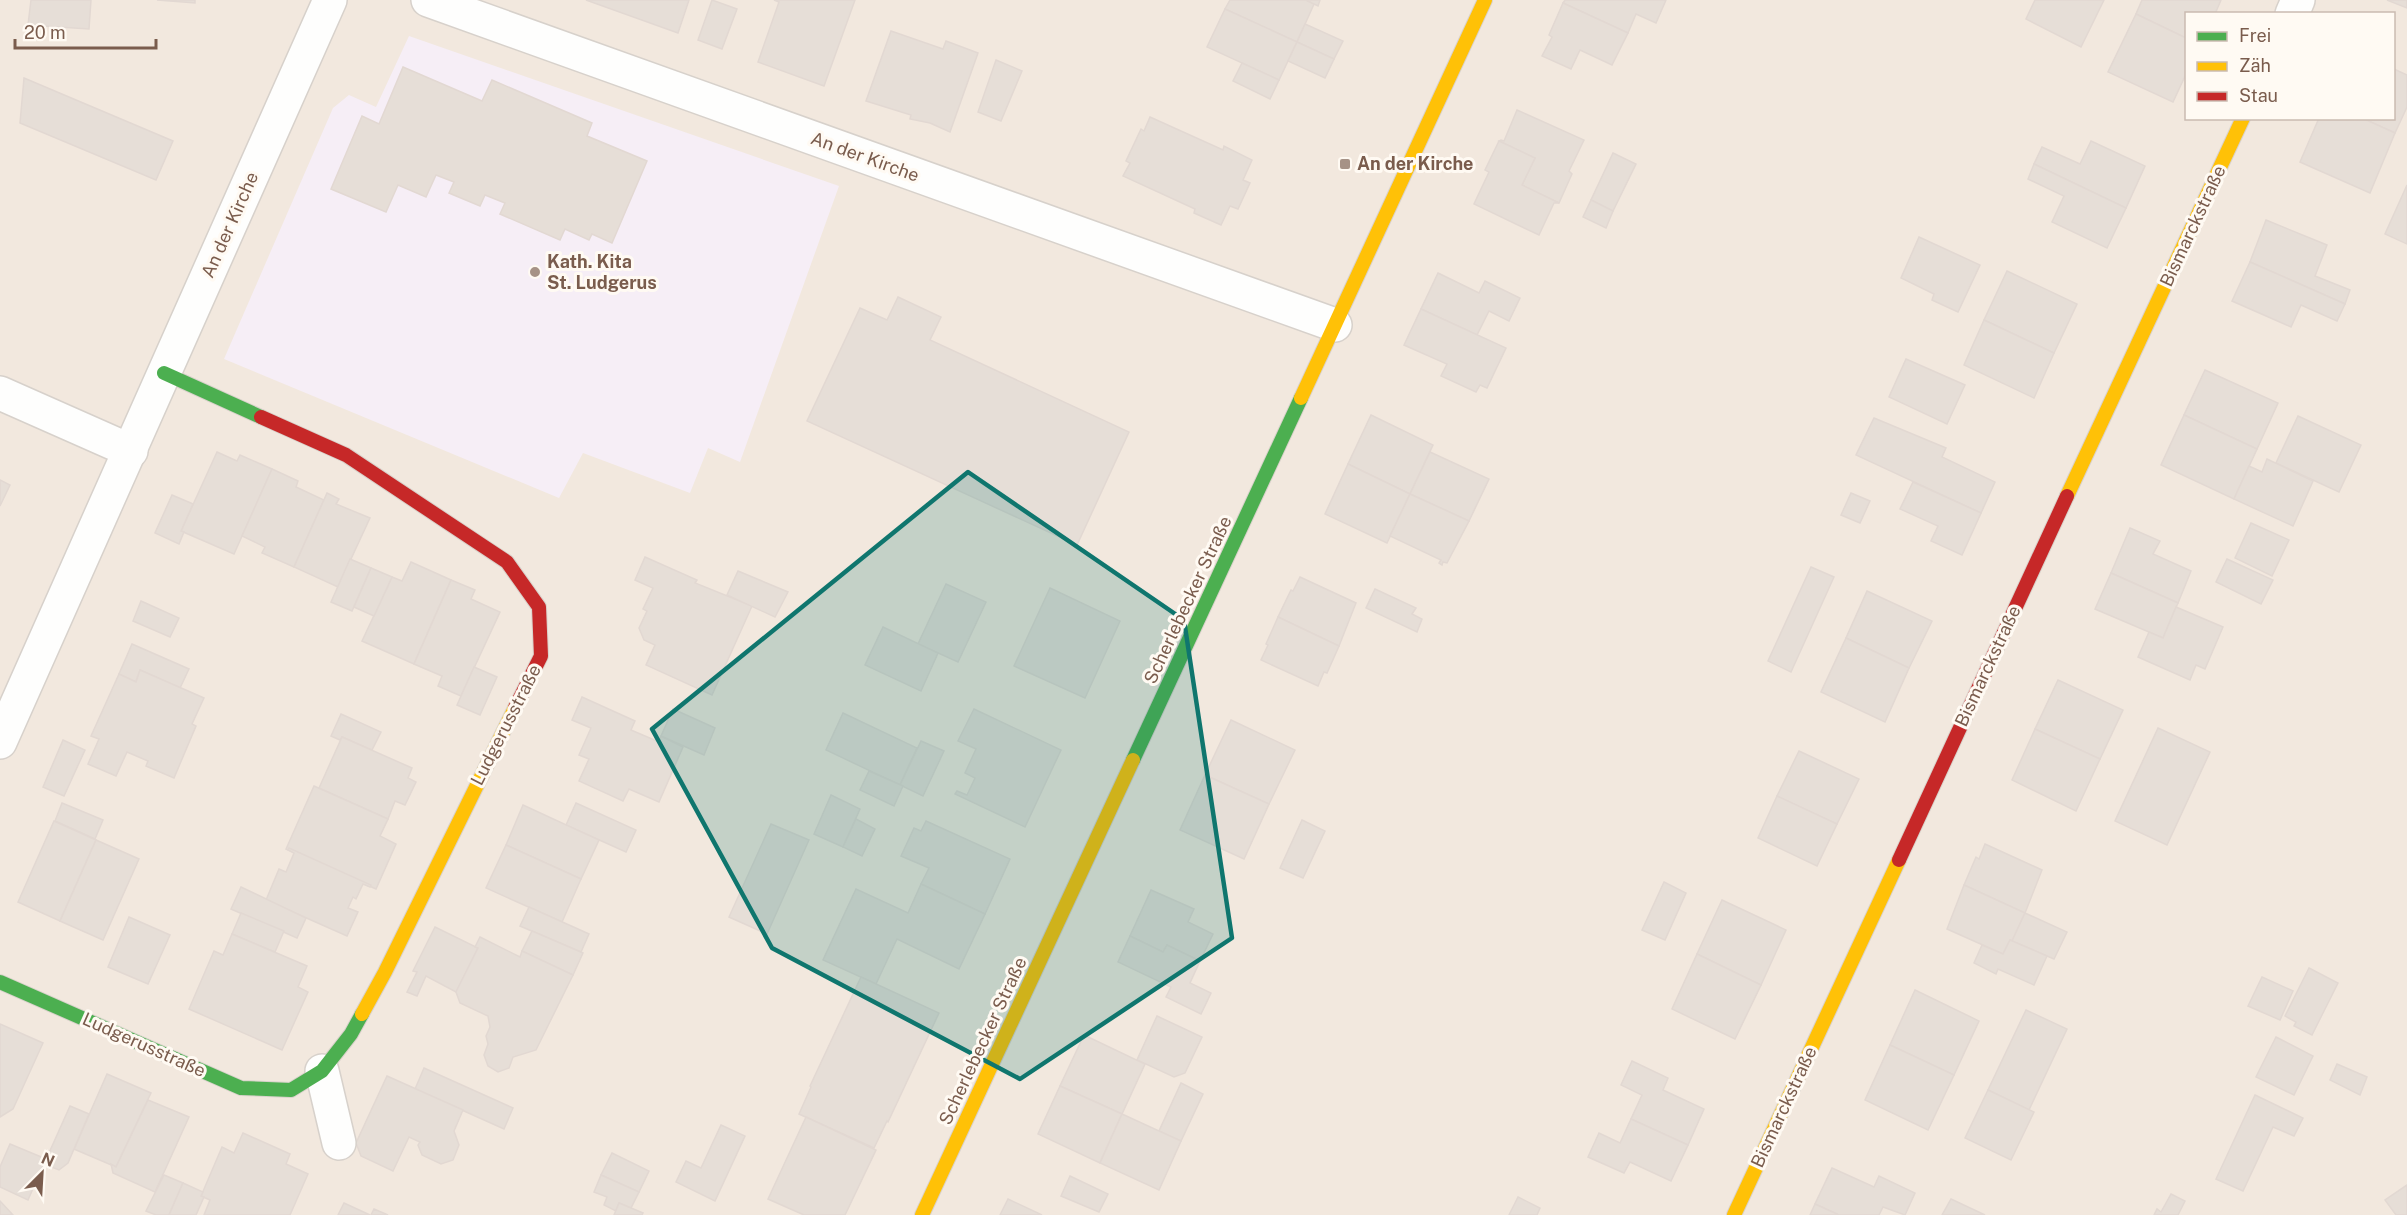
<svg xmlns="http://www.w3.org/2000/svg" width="2407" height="1215" viewBox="0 0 2407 1215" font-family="'Public Sans',sans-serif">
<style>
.residential{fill:#f2e8de;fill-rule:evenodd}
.education{fill:#f6eef6}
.building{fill:#e6ded7;stroke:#e2d8d2;stroke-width:1.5}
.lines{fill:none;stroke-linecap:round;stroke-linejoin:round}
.street-casing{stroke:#d7d1cb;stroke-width:36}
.fast-casing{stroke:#d9d2cb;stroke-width:16}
.slow-casing{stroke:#d9d2cb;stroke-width:16}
.jam-casing{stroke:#d9d2cb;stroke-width:16}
.street{stroke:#fefefd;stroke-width:33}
.fast{stroke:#4caf50;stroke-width:14}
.slow{stroke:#ffc107;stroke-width:14}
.jam{stroke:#c62828;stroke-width:14}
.marked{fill:#0f766e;fill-opacity:0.2;stroke:#0f766e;stroke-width:4.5;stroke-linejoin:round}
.poi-dot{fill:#a69286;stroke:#fffaf3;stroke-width:2}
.labels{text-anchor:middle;stroke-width:6;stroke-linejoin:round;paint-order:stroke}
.street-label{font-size:18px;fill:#7a5c4d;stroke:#fffaf3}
.poi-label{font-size:18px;font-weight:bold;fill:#7a5c4d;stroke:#fffaf3;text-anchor:start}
</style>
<rect width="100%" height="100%" fill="#f9f5f0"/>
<path class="residential" d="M0 0H2407V1215H0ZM2186 14H2394V118H2186Z"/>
<path class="education" d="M409 36 839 186 740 462 708 448 690 493 583 453 559 498 224 359 333 108 349 95 376 107Z"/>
<g class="building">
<path d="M31 0H91L89 29 28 25Z"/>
<path d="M157 0H195V3Z"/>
<path d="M586 0H689L678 33Z"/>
<path d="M712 0 737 9 722 49 698 40Z"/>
<path d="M774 0H855L824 86 758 62 779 2Z"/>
<path d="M1230 0H1306L1314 4 1297 42 1225 9Z"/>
<path d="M1306 0H1320L1318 6Z"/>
<path d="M1565 0H1666L1656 23 1636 14 1628 33 1563 3Z"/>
<path d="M2035 0H2104L2081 47 2026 19Z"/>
<path d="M2142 0H2221L2215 14H2186V38L2136 14Z"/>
<path d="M2387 0H2407V8Z"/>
<path d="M1563 3 1628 33 1612 65 1580 50 1571 69 1542 56 1552 37 1549 35Z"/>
<path d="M1225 9 1297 42 1279 80 1207 47Z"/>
<path d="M2136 14 2186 38V74L2173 102 2108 72Z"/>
<path d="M1305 24 1343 41 1334 59 1297 42Z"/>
<path d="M891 31 943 49 946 41 978 53 950 132 930 123 910 119 911 115 866 101Z"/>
<path d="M1297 42 1334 59 1325 78 1288 61Z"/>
<path d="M996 60 1022 71 1001 121 978 112Z"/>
<path d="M1242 63 1279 80 1270 99 1233 81Z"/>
<path d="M403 67 482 101 492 80 592 123 587 136 647 161 612 243 592 234 589 240 565 229 560 240 500 214 505 203 485 195 480 206 449 193 454 182 436 175 426 197 398 185 386 212 331 189 362 116 379 124Z"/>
<path d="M2394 69 2407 75V107L2395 133 2362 118H2394Z"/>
<path d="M24 78 173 141 156 180 20 123Z"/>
<path d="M1517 110 1584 140 1569 171 1572 174 1559 203 1522 185 1535 158 1499 141 1501 140 1504 141Z"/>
<path d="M1150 117 1223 150 1224 146 1252 160 1243 180 1250 183 1238 209 1230 206 1221 225 1194 213 1195 209 1123 176 1130 163 1126 161 1141 129 1144 131Z"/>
<path d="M2319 118H2362L2395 133 2370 193 2300 162Z"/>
<path d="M1499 141 1535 158 1522 185 1559 203H1554L1539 235 1474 204 1489 172 1485 170Z"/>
<path d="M2091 141 2145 166 2126 208 2034 164 2042 147 2080 164Z"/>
<path d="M1613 153 1636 164 1613 211 1591 200Z"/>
<path d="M2034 164 2126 208 2107 248 2052 222 2064 196 2028 179Z"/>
<path d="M2407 185V244L2385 234Z"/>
<path d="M1591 200 1613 211 1606 228 1583 217Z"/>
<path d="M2266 220 2327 245 2315 276 2350 290 2345 304 2250 262Z"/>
<path d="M1919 237 1980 265 1958 312 1932 300 1934 294 1901 278Z"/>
<path d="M2250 262 2345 304 2337 321 2301 305 2291 327 2232 301Z"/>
<path d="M2007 271 2077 304 2054 353 1984 320Z"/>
<path d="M1438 273 1479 293 1485 281 1520 298 1509 321 1489 311 1477 335 1421 309Z"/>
<path d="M898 297 941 317 930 340 1129 432 1077 545 807 421 860 308 887 320Z"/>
<path d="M1421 309 1506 348 1487 388 1480 385 1476 392 1441 376 1447 364 1404 345Z"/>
<path d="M1984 320 2054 353 2034 398 1964 365Z"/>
<path d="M1906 359 1965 385 1947 424 1889 397Z"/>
<path d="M2205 370 2278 403 2257 449 2184 415Z"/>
<path d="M1371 415 1433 445 1410 494 1348 464Z"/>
<path d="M2184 415 2257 449 2234 499 2161 465Z"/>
<path d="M2298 416 2361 445 2339 492 2276 463Z"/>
<path d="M1874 418 1946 448 1942 457 1995 482 1981 513 1856 455Z"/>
<path d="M217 452 237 461 240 455 272 469 234 554 181 531Z"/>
<path d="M1430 452 1489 479 1469 521 1410 494Z"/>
<path d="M2267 459 2313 481 2293 526 2234 499 2249 466 2262 472Z"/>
<path d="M1348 464 1410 494 1387 543 1325 514Z"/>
<path d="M272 469 298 481 296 487 324 500 294 567 262 553 265 547 242 536Z"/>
<path d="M0 480 10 485 0 506Z"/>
<path d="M1913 482 1981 513 1962 555 1931 541 1938 526 1900 509Z"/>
<path d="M327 493 339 499 336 504 370 518 338 587 294 567Z"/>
<path d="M1851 493 1870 501 1860 523 1841 515Z"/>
<path d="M1410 494 1469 521 1447 563 1443 562 1442 565 1439 563 1441 560 1390 536Z"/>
<path d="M172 495 193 504 181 531 184 532 179 544 155 533Z"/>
<path d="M2251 523 2289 540 2272 576 2235 558Z"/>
<path d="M2130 528 2160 541 2153 554 2191 571 2178 603 2111 573Z"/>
<path d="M645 557 697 580 695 583 752 606 712 695 646 665 655 645 644 640 639 628 647 611 643 609 653 588 635 580Z"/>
<path d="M350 559 371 568 352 611 331 602Z"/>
<path d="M2227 559 2273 580 2261 604 2216 582Z"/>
<path d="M411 562 451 580 414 664 362 641 392 577 402 581Z"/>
<path d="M1811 567 1834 577 1791 672 1768 661Z"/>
<path d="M371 568 392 577 374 616 354 607Z"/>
<path d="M738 571 788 592 775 617 727 595Z"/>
<path d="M2111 573 2178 603 2163 638 2095 609Z"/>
<path d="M1300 577 1356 603 1339 646 1278 617 1291 590 1293 591Z"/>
<path d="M451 580 475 590 471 599 500 612 461 696 438 686 442 676 414 664Z"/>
<path d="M946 584 986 602 958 662 918 644Z"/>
<path d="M1050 588 1120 621 1085 698 1014 666Z"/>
<path d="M1375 589 1416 608 1412 614 1422 619 1417 632 1366 608Z"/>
<path d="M1867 591 1932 621 1909 668 1846 638Z"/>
<path d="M141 601 179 618 170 637 133 621Z"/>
<path d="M2176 607 2223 627 2205 669 2196 665 2190 680 2138 657 2149 632 2163 638Z"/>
<path d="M1278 617 1339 646 1327 673 1324 672 1318 686 1261 660 1268 645 1266 644Z"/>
<path d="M883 627 938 653 921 691 865 665Z"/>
<path d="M1846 638 1909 668 1885 722 1821 692Z"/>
<path d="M132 644 189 669 180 688 140 670 136 682 119 674Z"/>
<path d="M474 667 497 677 480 715 457 705Z"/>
<path d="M140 670 204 698 192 724 196 726 174 778 146 766 148 761 127 752 116 776 88 764 99 739 91 736 119 674 136 682Z"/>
<path d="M2058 680 2123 710 2100 759 2035 729Z"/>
<path d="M582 697 635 721 631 730 659 742 661 736 683 747 659 802 629 789 623 801 579 781 589 759 579 755 591 728 572 720Z"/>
<path d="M673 709 715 728 704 755 661 736Z"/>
<path d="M974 709 1061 750 1025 827 955 794 957 791 967 795 975 778 965 773 976 749 958 741Z"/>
<path d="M843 713 917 748 900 785 826 750Z"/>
<path d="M341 714 381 732 372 750 342 737 340 740 331 736Z"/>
<path d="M1231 720 1295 750 1269 804 1205 775Z"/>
<path d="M2158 728 2210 752 2167 845 2115 821Z"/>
<path d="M2035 729 2100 759 2076 811 2012 780Z"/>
<path d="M342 737 412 768 408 778 416 782 405 805 395 801 388 819 319 788Z"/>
<path d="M63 740 85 750 64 796 43 787Z"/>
<path d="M921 741 944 751 923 796 900 785Z"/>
<path d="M1799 751 1859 779 1837 824 1777 796Z"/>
<path d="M869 771 903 786 894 806 860 790Z"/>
<path d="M1205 775 1269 804 1244 859 1180 830Z"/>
<path d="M314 786 388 819 380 836 396 844 376 889 286 849Z"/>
<path d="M831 795 860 809 843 847 814 834Z"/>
<path d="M1777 796 1837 824 1817 866 1758 838Z"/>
<path d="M62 803 103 820 95 839 55 821Z"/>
<path d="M576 803 636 830 626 852 566 825Z"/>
<path d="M523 805 599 840 581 879 506 845Z"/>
<path d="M856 819 875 829 862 856 843 847Z"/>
<path d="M1302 820 1325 831 1303 878 1280 868Z"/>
<path d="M54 821 96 840 60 921 18 902Z"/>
<path d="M926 821 1010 859 985 914 921 884 929 868 901 856 914 828 921 831Z"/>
<path d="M771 824 809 840 767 934 729 917Z"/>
<path d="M96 840 139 859 103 940 60 921Z"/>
<path d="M1985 844 2042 870 2025 913 1964 885 1976 857 1979 859Z"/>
<path d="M506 845 581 879 562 922 486 888Z"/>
<path d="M289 848 371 885 370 887 363 884 356 899 353 897 348 908 358 912 347 936 266 900 279 869 286 872 294 853 288 850Z"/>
<path d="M1664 882 1686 893 1665 940 1642 930Z"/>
<path d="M921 884 985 914 959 969 897 939 876 984 823 960 856 889 908 913Z"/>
<path d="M1964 885 2025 913 2012 941 2010 940 2003 954 1947 929Z"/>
<path d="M241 887 306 918 297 938 231 909Z"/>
<path d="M1151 890 1194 909 1188 922 1213 934 1200 961 1167 945 1163 952 1130 936Z"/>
<path d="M1722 900 1786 930 1761 985 1697 954Z"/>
<path d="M529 907 589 934 581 952 520 926Z"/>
<path d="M241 913 284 931 275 952 232 934Z"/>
<path d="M2025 913 2067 932 2054 959 2012 941Z"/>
<path d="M129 917 170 935 148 984 108 967Z"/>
<path d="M435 927 478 948 456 992 426 976 417 996 407 992 417 972 413 971Z"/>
<path d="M532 931 583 953 573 975 522 951Z"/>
<path d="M232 934 307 966 298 987 308 992 282 1050 189 1009 214 951 223 955Z"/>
<path d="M1130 936 1163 952 1167 945 1200 961 1190 983 1211 993 1201 1014 1166 997 1171 987 1118 962Z"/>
<path d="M480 937 520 957 522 951 573 975 536 1050 513 1057 509 1068 498 1072 488 1066 484 1055 488 1044 486 1036 490 1027 488 1016 460 1003 456 992 478 948 475 947Z"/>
<path d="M2010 940 2047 956 2034 985 1998 969 1996 974 1974 963 1982 945 2003 954Z"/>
<path d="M1697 954 1761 985 1735 1039 1672 1009Z"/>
<path d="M2309 968 2338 983 2312 1035 2294 1026 2296 1022 2285 1016Z"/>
<path d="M861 977 939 1013 888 1122 887 1121 874 1148 799 1114 811 1087 810 1086Z"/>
<path d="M2262 977 2293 991 2280 1020 2248 1006Z"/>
<path d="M1915 990 1979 1021 1954 1075 1890 1045Z"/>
<path d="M2026 1010 2067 1029 2029 1110 1988 1090Z"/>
<path d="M1157 1016 1202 1037 1185 1073 1174 1077 1137 1060Z"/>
<path d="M0 1024 43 1043 13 1109 0 1117Z"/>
<path d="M1084 1035 1145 1064 1122 1114 1060 1086Z"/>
<path d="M2276 1037 2313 1056 2294 1095 2256 1077Z"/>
<path d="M1890 1045 1954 1075 1928 1130 1865 1100Z"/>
<path d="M1632 1061 1668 1078 1663 1090 1704 1109 1688 1145 1631 1119 1642 1095 1621 1085Z"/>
<path d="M2337 1064 2367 1077 2360 1095 2330 1080Z"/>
<path d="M424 1068 513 1108 504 1129 415 1089Z"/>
<path d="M107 1074 151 1093 116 1167 74 1149Z"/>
<path d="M387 1076 463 1110 454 1131 459 1145 453 1160 441 1164 422 1155 418 1145 420 1142 409 1137 393 1171 361 1156 356 1143Z"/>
<path d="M1181 1083 1203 1094 1181 1141 1159 1131Z"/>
<path d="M1060 1086 1122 1114 1100 1163 1038 1134Z"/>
<path d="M1988 1090 2034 1112 2011 1160 1965 1138Z"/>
<path d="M2255 1095 2303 1118 2294 1136 2273 1127 2243 1191 2216 1179Z"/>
<path d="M148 1100 189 1117 155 1192 113 1173 111 1164 116 1167Z"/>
<path d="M70 1106 89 1114 68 1163 59 1170 44 1164Z"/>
<path d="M1122 1114 1181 1141 1159 1190 1100 1163Z"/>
<path d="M806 1117 876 1150 845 1215H804L768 1199Z"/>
<path d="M1631 1119 1688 1145 1671 1181 1630 1162 1624 1173 1588 1157 1599 1133 1620 1143Z"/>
<path d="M721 1125 745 1136 715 1201 676 1182 686 1161 701 1168Z"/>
<path d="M243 1133 290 1154 286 1164 308 1174 290 1215H204L210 1200 201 1196 222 1147 234 1153Z"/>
<path d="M10 1144 46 1159 28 1200 0 1187V1167Z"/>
<path d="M612 1153 649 1171 639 1192 601 1175Z"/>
<path d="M1832 1168 1874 1187 1879 1176 1915 1193 1905 1215 1883 1207 1879 1215H1839L1815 1204Z"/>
<path d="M164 1175 183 1183 169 1215H156L146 1211Z"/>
<path d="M601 1175 639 1192 631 1208 619 1203 616 1211 604 1205 607 1197 594 1192Z"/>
<path d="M1070 1176 1108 1194 1099 1212 1061 1196Z"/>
<path d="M183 1183 203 1192 201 1196 204 1197 196 1215H169Z"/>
<path d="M2407 1185V1215H2396L2385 1200Z"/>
<path d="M2171 1194 2185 1201 2178 1215H2154L2157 1209 2161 1212Z"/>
<path d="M1518 1197 1540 1208 1537 1215H1509Z"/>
<path d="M1008 1199 1042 1215H1000Z"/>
<path d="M1951 1199 1985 1215H1942Z"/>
<path d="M0 1201 13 1215H0Z"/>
<path d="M344 1203 370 1215H338Z"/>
<path d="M619 1203 643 1213 642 1215H614Z"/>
<path d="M1815 1204 1839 1215H1810Z"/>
<path d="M374 1209 388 1215H371Z"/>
</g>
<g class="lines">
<g class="street-casing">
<g id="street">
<path d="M428 0 1335 325"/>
<path d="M2292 14 2298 0"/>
<path d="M0 393 131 451"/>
<path d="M0 742 330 0"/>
<path d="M322 1071 339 1143"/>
</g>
</g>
<g class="fast-casing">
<g id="fast">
<path d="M164 373 261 417"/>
<path d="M1133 760 1301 398"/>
<path d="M0 982 241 1088 291 1090 322 1071 351 1034 362 1014"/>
</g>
</g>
<g class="slow-casing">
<g id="slow">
<path d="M1301 398 1485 0"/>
<path d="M2067 496 2243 118"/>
<path d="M362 1014 385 972 515 708"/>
<path d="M922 1215 1133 760"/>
<path d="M1734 1215 1899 860"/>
</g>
</g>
<g class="jam-casing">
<g id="jam">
<path d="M261 417 346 455 507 562 539 607 541 656 515 708"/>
<path d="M1899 860 2067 496"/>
</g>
</g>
<use href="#street" class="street"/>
<use href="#fast" class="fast"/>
<use href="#slow" class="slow"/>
<use href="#jam" class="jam"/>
</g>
<path class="marked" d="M968 472 1184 620 1232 938 1020 1079 772 948 652 729Z"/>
<g class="poi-dot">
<rect x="1339" y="158" width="12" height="12" rx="3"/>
<circle cx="535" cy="272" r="6"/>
</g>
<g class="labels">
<g class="street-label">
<text transform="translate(865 157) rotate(20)" y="6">An der Kirche</text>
<text transform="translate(230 225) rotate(-66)" y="6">An der Kirche</text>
<text transform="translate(2193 226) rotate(-65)" y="6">Bismarckstraße</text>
<text transform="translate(1188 600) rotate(-65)" y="6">Scherlebecker Straße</text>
<text transform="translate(1988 666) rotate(-65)" y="6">Bismarckstraße</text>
<text transform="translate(506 725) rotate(-63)" y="6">Ludgerusstraße</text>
<text transform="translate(983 1041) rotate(-65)" y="6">Scherlebecker Straße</text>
<text transform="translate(144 1045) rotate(24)" y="6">Ludgerusstraße</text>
<text transform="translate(1784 1107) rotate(-65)" y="6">Bismarckstraße</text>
</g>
<g class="poi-label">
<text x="1357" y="170">An der Kirche</text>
<text x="547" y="268">Kath. Kita<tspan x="547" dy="21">St. Ludgerus</tspan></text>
</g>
</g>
<rect x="2185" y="12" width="210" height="108" fill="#fffaf3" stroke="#cabbb1" stroke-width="1.5"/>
<rect x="2197" y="32" width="30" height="9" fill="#4caf50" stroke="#cabbb1" stroke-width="1.5"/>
<text x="2239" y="42" font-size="18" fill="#7a5c4d">Frei</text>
<rect x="2197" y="62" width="30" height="9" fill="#ffc107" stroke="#cabbb1" stroke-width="1.5"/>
<text x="2239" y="72" font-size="18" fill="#7a5c4d">Zäh</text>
<rect x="2197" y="92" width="30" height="9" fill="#c62828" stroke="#cabbb1" stroke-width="1.5"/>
<text x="2239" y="102" font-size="18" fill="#7a5c4d">Stau</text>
<g transform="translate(42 1173) rotate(24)" stroke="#fffaf3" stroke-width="4.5" paint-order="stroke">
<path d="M0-4.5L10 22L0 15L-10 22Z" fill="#7a5c4d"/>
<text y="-9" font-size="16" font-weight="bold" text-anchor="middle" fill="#7a5c4d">N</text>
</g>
<path d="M15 39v9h141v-9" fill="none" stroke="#7a5c4d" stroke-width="3"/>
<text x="24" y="39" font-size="18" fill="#7a5c4d" stroke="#fffaf3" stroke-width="4.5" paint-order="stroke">20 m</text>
</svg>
